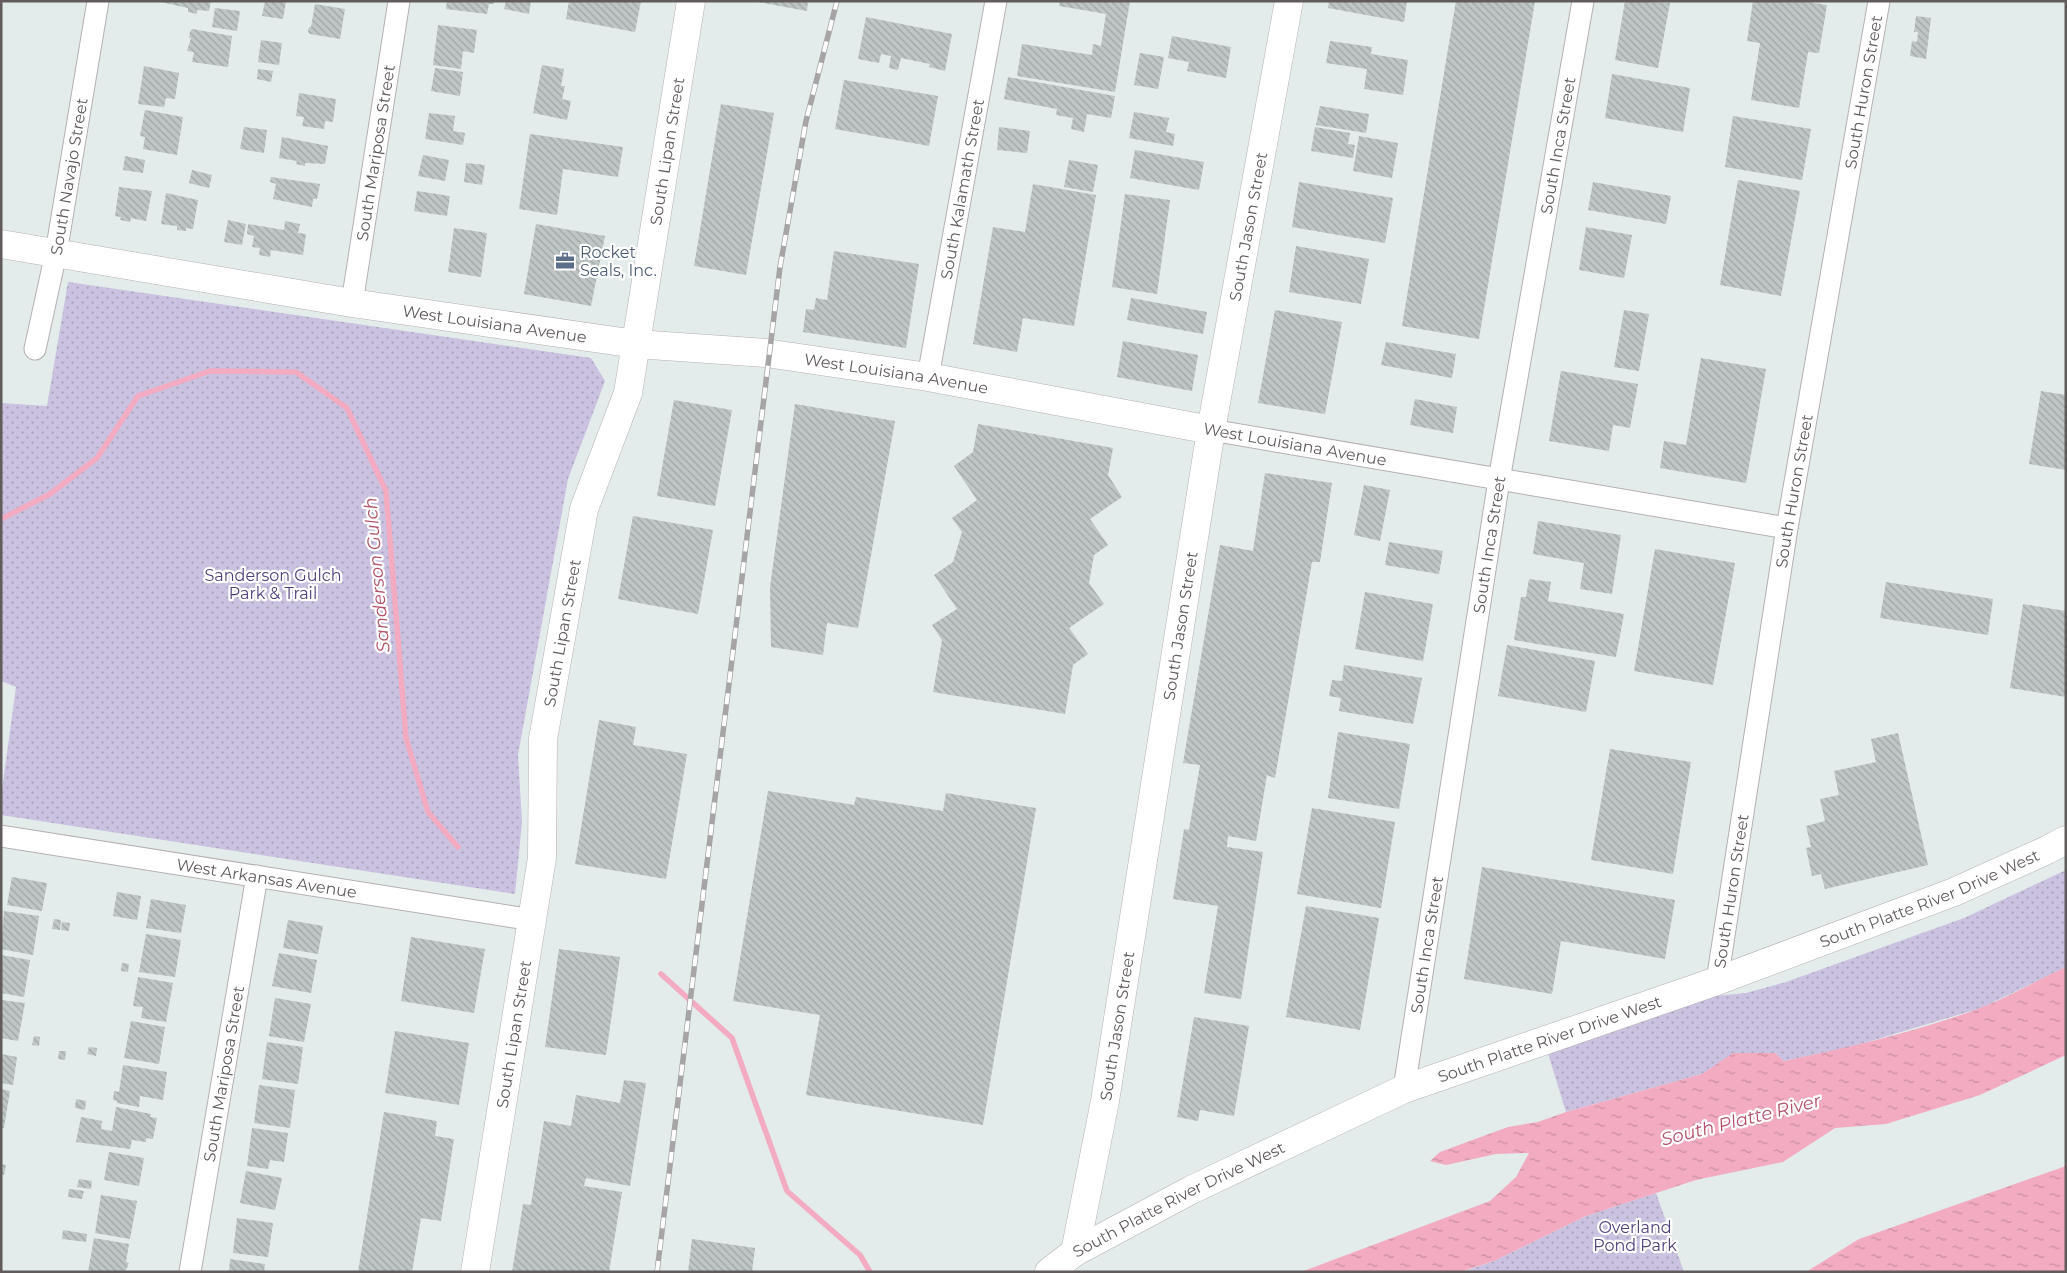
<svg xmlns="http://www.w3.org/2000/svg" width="2067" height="1273" viewBox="0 0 2067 1273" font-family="Montserrat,sans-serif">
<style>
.grass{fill:url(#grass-dots)}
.water{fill:url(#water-ripples)}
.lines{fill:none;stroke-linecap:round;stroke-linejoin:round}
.stream{stroke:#f3abc1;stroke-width:5.5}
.building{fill:url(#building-back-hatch)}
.minor-casing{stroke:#b6b0b1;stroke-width:23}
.tertiary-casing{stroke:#b6b0b1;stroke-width:29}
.minor{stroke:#fff;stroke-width:21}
.tertiary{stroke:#fff;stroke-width:28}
.rail-casing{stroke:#a6a4a4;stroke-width:5.5}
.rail{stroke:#fff;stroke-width:4;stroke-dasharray:11;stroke-linecap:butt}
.labels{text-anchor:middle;stroke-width:4.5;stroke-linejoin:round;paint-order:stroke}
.street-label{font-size:16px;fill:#615b5c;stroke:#fff}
.service-label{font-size:16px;fill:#4e5e75;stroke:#fff;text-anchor:start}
.park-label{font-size:16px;fill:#523f7c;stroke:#fff}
.water-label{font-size:18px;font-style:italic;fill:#b25167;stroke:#fff}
</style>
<defs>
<pattern id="grass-dots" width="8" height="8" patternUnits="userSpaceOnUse" patternTransform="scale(1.25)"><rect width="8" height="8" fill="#cac2e0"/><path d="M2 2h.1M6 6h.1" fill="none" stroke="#a7a1b9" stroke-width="1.8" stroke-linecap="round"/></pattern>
<pattern id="water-ripples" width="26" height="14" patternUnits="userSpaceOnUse" patternTransform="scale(1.25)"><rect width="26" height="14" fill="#f3abc1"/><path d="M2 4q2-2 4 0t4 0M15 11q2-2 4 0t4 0" fill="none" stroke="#c88ea0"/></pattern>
<pattern id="building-back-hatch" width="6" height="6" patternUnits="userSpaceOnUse" patternTransform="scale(1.25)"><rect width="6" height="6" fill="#bfc7c6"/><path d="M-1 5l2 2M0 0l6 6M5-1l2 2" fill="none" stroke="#9fa5a4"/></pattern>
</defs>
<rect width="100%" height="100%" fill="#e3ebeb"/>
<g class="grass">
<path d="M68 282 591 358 605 381 568 479 518 755 522 822 515 894 1 815V797L16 687 1 681V403L47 406Z"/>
<path d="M2066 870V967L1981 1008 1851 1047 1784 1061 1775 1053H1734L1702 1074 1566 1112 1546 1047 1695 998 1746 993 1786 982 1964 918Z"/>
<path d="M1656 1193 1684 1272H1462L1494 1261 1586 1216Z"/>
</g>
<g class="water">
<path d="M2066 967V1055L1980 1095 1886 1124 1835 1128 1783 1162 1696 1180 1586 1216 1494 1261 1460 1272H1301L1490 1201 1516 1177 1529 1153 1496 1154 1446 1165 1430 1161 1440 1152 1508 1127 1538 1122 1566 1112 1702 1074 1733 1053H1775L1784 1061C1850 1047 1916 1032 1980 1008 2009 997 2037 980 2066 967Z"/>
<path d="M2066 1166V1272H1806L1859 1239Z"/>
</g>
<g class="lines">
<g class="stream">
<path d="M1 519 50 494 97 458 138 396 210 371 296 372 347 408 386 491 406 738 428 812 458 847"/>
<path d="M661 974 732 1038 787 1191 860 1255 870 1272"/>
</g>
</g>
<g class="building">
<path d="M156 1H211L209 11 197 10V14L188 12V8Z"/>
<path d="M265 1H286L283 19 262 16Z"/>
<path d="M447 1H494V4H489L487 14 446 9Z"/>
<path d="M506 1H531L529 14 504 9Z"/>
<path d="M569 1H641L635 32 566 19Z"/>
<path d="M752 1H808L807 11Z"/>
<path d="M1060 1H1130L1115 92 1017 76 1022 44 1092 55 1093 44 1101 46 1106 14 1059 6Z"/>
<path d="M1329 1H1407L1404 22 1328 8Z"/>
<path d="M1456 1H1535L1479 339 1402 326Z"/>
<path d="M1625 1 1670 3 1658 68 1615 60Z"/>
<path d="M1753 1H1801L1827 5 1819 53 1808 52 1799 108 1751 100 1760 43 1747 41Z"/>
<path d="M315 4 345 9 340 39 310 34 308 32 309 27H311Z"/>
<path d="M215 8 240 11 237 31 212 27Z"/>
<path d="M1916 16 1931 18 1926 59 1910 56 1912 41 1917 42 1918 32H1914Z"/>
<path d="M866 17 952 34 945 71 929 67 930 64 901 58 898 70 889 68 891 56 881 54 879 63 858 59Z"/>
<path d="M438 25 477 30 474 53 463 51 461 69 433 65Z"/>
<path d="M192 29 232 36 228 67 192 62 194 52 187 51 191 38H189L190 32Z"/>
<path d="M1172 36 1231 47 1226 78 1187 71 1189 62 1168 58Z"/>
<path d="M261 40 282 43 279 65 258 62Z"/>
<path d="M1330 41 1372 47 1371 54 1408 60 1403 95 1364 89 1367 69 1326 63Z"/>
<path d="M1140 53 1164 57 1158 89 1134 85Z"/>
<path d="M542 65 564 69 561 86H565L562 99 571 101 567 120 533 113Z"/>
<path d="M144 66 179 73 175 99 166 98 164 107 138 104Z"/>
<path d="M435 68 463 72 460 96 431 91Z"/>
<path d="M258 69 273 71 271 82 257 79Z"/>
<path d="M1612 74 1690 88 1683 132 1605 118Z"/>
<path d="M1008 77 1115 96 1111 118 1087 114 1084 132 1071 129 1073 118 1056 115 1057 109 1004 99Z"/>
<path d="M844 80 938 96 929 146 835 129Z"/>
<path d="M299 93 336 99 333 122 325 121 324 129 302 126 304 117 296 116Z"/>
<path d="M721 104 774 113 746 275 694 266Z"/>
<path d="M1320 106 1369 114 1366 133 1316 125Z"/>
<path d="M145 110 183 117 177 155 143 149 145 137 140 136Z"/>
<path d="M1134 112 1169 118 1166 132 1175 134 1173 146 1129 138Z"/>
<path d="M429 113 455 116 453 131 465 133 463 145 425 139Z"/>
<path d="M1733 116 1811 129 1802 180 1725 167Z"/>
<path d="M244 127 267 130 264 153 240 149Z"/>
<path d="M999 127 1030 131 1027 153 997 150Z"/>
<path d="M1315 127 1350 133 1348 144 1355 145 1353 158 1311 151Z"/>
<path d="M530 134 623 147 618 177 563 169 557 215 519 209Z"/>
<path d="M1359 136 1398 143 1392 178 1353 171Z"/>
<path d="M282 137 328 146 325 164 305 163V166L296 164 297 161 279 158Z"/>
<path d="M1135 150 1204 162 1199 190 1130 178Z"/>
<path d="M423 155 449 160 445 181 418 176Z"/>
<path d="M125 156 145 160 143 173 123 170Z"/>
<path d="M1069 160 1098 165 1093 192 1064 187Z"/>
<path d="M466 163 485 165 482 185 464 182Z"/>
<path d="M192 170 212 175 209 188 189 183Z"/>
<path d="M271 177 320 184 317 199H313L312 207 273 199 276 184 270 182Z"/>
<path d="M1738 180 1800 191 1781 296 1720 285Z"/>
<path d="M1299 182 1393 198 1385 243 1292 227Z"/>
<path d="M1593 182 1671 196 1666 224 1588 210Z"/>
<path d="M1033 184 1096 195 1074 326 1023 318 1017 352 973 344 993 227 1025 232Z"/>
<path d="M119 187 152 191 146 221 131 218 130 222 120 220 121 217 115 216Z"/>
<path d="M417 191 450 196 447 216 414 211Z"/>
<path d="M166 193 198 200 193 229 186 228V231L177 230V226L161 224Z"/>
<path d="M1125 194 1170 200 1157 294 1112 287Z"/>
<path d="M228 220 246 224 242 245 224 242Z"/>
<path d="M285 221 300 224 298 233 306 234 303 255 271 250 270 257 259 255 260 248 252 247 254 236 247 234 248 224 284 230Z"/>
<path d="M536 224 605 236 591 306 524 294Z"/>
<path d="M1586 227 1632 235 1624 278 1579 270Z"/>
<path d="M454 228 487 233 481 277 448 272Z"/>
<path d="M1296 246 1369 259 1361 304 1289 292Z"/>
<path d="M834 251 919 264 906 348 803 332 806 309 814 310 816 298 827 300Z"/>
<path d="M1131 298 1207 312 1203 334 1127 320Z"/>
<path d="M1275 310 1342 322 1325 414 1258 403Z"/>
<path d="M1624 310 1649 314 1639 371 1614 367Z"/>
<path d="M1123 341 1198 355 1192 391 1117 377Z"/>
<path d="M1386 342 1456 354 1452 378 1381 365Z"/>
<path d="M1701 358 1766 369 1746 483 1660 468 1664 441 1686 445Z"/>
<path d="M1561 371 1638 384 1630 428 1613 425 1609 451 1549 441Z"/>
<path d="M2041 391 2066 395V470L2029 464Z"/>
<path d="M1415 399 1457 407 1453 433 1410 425Z"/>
<path d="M674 400 732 410 715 506 657 496Z"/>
<path d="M795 404 895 421 858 628 827 623 823 655 771 647 770 587Z"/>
<path d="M978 424 1113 448 1108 475 1122 497 1090 519 1108 545 1094 555 1089 583 1104 604 1069 628 1088 654 1073 665 1065 714 933 692 942 640 932 625 957 609 934 575 953 562 962 532 952 518 977 500 954 466 973 452Z"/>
<path d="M1265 473 1332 483 1320 562H1312L1275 778 1267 775 1256 841 1228 836 1227 847 1263 852 1241 999 1204 993 1218 906 1173 899 1184 829 1189 830 1200 765 1183 763 1220 545 1253 551Z"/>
<path d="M1364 485 1390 490 1380 541 1354 535Z"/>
<path d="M633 516 713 530 698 614 618 599Z"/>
<path d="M1538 521 1621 535 1612 594 1580 589 1584 563 1533 554Z"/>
<path d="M1389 542 1443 551 1439 574 1385 565Z"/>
<path d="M1655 549 1735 563 1713 685 1634 671Z"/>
<path d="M1529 579 1551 582 1548 601 1624 614 1616 657 1514 640 1521 597H1526Z"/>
<path d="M1886 582 1993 599 1988 635 1880 618Z"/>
<path d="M1365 592 1433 604 1423 661 1355 649Z"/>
<path d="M2023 604 2066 611V697L2010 688Z"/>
<path d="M1507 645 1595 661 1586 712 1498 696Z"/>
<path d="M1344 665 1422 678 1413 724 1339 711 1341 698 1329 696 1332 680 1342 681Z"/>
<path d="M599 720 636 727 633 745 687 754 666 879 575 864Z"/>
<path d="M1338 732 1410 744 1399 809 1328 798Z"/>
<path d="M1898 733 1928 865 1825 889 1821 874 1812 876 1806 848 1811 847 1806 826 1825 821 1820 799 1839 795 1834 771 1876 762 1871 739Z"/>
<path d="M1610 749 1691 762 1673 874 1591 860Z"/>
<path d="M768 791 854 805 856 797 943 811 946 793 1036 808 983 1125 806 1095 820 1015 733 1001Z"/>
<path d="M1312 808 1395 822 1381 908 1297 894Z"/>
<path d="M1482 867 1675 900 1665 959 1561 941 1552 994 1464 979Z"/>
<path d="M12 877 47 883 42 911 7 905Z"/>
<path d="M117 892 141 896 137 920 113 916Z"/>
<path d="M151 899 186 905 181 933 146 928Z"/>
<path d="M1306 906 1379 918 1360 1030 1286 1017Z"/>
<path d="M4 911 39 916 33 955 1 949Z"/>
<path d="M54 919 61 920 60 930 52 929Z"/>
<path d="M288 920 323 926 318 954 283 948Z"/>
<path d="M62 922 70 923 69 931 61 930Z"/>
<path d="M146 934 181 940 175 977 139 972Z"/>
<path d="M411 937 485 949 474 1013 401 1001Z"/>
<path d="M559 949 620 957 606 1055 545 1047Z"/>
<path d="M279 953 317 960 311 993 272 986Z"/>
<path d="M1 955 30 960 24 997 1 993Z"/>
<path d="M122 963 129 964 128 972 121 971Z"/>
<path d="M138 977 173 983 166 1022 141 1018 143 1007 133 1006Z"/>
<path d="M275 998 311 1004 304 1042 269 1036Z"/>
<path d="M1 1000 25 1003 18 1041 1 1038Z"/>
<path d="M1194 1017 1249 1026 1234 1116 1200 1110 1198 1121 1177 1117Z"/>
<path d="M131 1021 165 1027 159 1064 124 1058Z"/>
<path d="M395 1031 469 1043 459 1105 385 1093Z"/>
<path d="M34 1036 40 1037 39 1046 32 1045Z"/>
<path d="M267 1042 303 1047 298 1084 262 1079Z"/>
<path d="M89 1047 97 1048 96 1056 87 1054Z"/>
<path d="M59 1051H66L65 1060 58 1059Z"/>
<path d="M1 1054 17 1057 13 1085 1 1083Z"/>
<path d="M123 1065 167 1072 163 1100 140 1096 139 1107 117 1103V1101L113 1100 114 1091 119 1092Z"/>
<path d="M624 1080 646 1083 630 1186 586 1178 584 1186 622 1192 609 1272H512L523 1204 531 1205 544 1121 571 1126 576 1095 620 1103Z"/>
<path d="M259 1085 295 1090 290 1128 254 1123Z"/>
<path d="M1 1089 10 1091 4 1128H1Z"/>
<path d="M76 1099 86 1101 85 1110 75 1108Z"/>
<path d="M116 1107 151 1114 150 1117 157 1118 153 1139 146 1138V1142L132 1140 130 1149 76 1142 81 1117 102 1121 101 1129 112 1131Z"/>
<path d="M384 1112 437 1121 435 1136 454 1139 441 1221 421 1218 412 1272H358Z"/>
<path d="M252 1128 288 1133 284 1162 270 1160 268 1169 247 1166Z"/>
<path d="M109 1152 144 1158 139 1186 104 1180Z"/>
<path d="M1 1164 6 1165 4 1175H1Z"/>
<path d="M246 1171 282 1178 275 1210 240 1203Z"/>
<path d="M79 1179 92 1181 91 1189 77 1187Z"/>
<path d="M69 1189 84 1191 82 1199 68 1197Z"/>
<path d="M101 1195 137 1201 130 1239 95 1233Z"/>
<path d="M237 1218 273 1223 268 1257 233 1253Z"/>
<path d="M63 1230 87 1234 86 1242 62 1239Z"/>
<path d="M94 1238 129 1244 126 1262 129 1263 125 1272H88Z"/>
<path d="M692 1239 755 1248 752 1272H688Z"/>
<path d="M230 1259 265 1264 264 1272H229Z"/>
</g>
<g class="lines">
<g class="minor-casing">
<g id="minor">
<path id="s1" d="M352 303 399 1"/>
<path id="s2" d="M35 349 56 253 98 1"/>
<path id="s3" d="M928 377 996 1"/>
<path d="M1211 430 1787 528"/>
<path id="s4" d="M1 836 533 920"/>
<path id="s5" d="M1717 981 1787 528 1879 1"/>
<path id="s6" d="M1404 1089 1499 480 1583 1"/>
<path id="s7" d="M190 1272 257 876"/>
</g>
</g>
<g class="tertiary-casing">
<g id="tertiary">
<path id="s8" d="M1 244 352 303 636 344 766 353 928 377 1211 430"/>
<path id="s9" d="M1075 1252 1105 1101 1211 430 1289 1"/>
<path id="s10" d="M475 1272 542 858 543 739 584 509 628 393 691 1"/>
<path id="s11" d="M1049 1272 1075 1252 1191 1190 1404 1089 1717 981 1954 892 2047 850 2066 840"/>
</g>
</g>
<use href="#minor" class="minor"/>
<use href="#tertiary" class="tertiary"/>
<g class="rail-casing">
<path id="rail" d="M657 1272 780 267 806 121 837 1"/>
</g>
<use href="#rail" class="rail"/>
</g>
<defs>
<g id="office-bare" transform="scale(1.5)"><path d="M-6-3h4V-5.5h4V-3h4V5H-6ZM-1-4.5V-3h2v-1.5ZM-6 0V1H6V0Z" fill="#5c6f8a" stroke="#fff" stroke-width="2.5" paint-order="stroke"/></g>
</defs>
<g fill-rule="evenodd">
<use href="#office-bare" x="565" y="261"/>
</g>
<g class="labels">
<g class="street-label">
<text dy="6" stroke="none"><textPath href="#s5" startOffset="901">South Huron Street</textPath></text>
<text dy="6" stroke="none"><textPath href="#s6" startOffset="956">South Inca Street</textPath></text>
<text dy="6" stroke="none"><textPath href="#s10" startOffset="1141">South Lipan Street</textPath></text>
<text dy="6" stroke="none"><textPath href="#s1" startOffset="152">South Mariposa Street</textPath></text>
<text dy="6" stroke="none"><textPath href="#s2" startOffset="176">South Navajo Street</textPath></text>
<text dy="6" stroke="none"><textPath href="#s3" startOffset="191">South Kalamath Street</textPath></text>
<text dy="6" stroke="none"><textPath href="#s9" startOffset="1040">South Jason Street</textPath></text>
<text dy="6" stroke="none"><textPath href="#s8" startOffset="500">West Louisiana Avenue</textPath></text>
<text dy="6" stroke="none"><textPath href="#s8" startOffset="905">West Louisiana Avenue</textPath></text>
<text transform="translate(1295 444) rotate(10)" y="6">West Louisiana Avenue</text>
<text dy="6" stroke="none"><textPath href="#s5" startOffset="496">South Huron Street</textPath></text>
<text dy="6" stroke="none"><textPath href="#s6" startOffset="551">South Inca Street</textPath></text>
<text dy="6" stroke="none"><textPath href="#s9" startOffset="635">South Jason Street</textPath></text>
<text dy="6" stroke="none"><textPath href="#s10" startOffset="646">South Lipan Street</textPath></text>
<text dy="6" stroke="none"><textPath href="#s4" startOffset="269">West Arkansas Avenue</textPath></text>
<text dy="6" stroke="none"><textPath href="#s5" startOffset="91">South Huron Street</textPath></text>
<text dy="6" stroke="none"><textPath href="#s11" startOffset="959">South Platte River Drive West</textPath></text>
<text dy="6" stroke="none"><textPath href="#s6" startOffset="146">South Inca Street</textPath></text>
<text dy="6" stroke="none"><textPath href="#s9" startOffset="230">South Jason Street</textPath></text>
<text dy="6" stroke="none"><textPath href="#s10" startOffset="241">South Lipan Street</textPath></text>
<text dy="6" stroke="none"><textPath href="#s11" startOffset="554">South Platte River Drive West</textPath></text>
<text dy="6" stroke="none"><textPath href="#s7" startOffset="201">South Mariposa Street</textPath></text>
<text dy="6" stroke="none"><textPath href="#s11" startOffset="149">South Platte River Drive West</textPath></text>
</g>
<g class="service-label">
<text x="580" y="258">Rocket<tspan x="580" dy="18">Seals, Inc.</tspan></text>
</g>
<g class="park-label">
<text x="273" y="581">Sanderson Gulch<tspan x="273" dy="18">Park &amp; Trail</tspan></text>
<text x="1635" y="1233">Overland<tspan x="1635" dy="18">Pond Park</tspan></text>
</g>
<g class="water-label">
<text transform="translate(377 575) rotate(-95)" y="6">Sanderson Gulch</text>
<text transform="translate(1741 1120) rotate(-14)" y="6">South Platte River</text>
</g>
</g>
<rect width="2067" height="1273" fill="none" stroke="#615b5c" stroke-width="5"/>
</svg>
